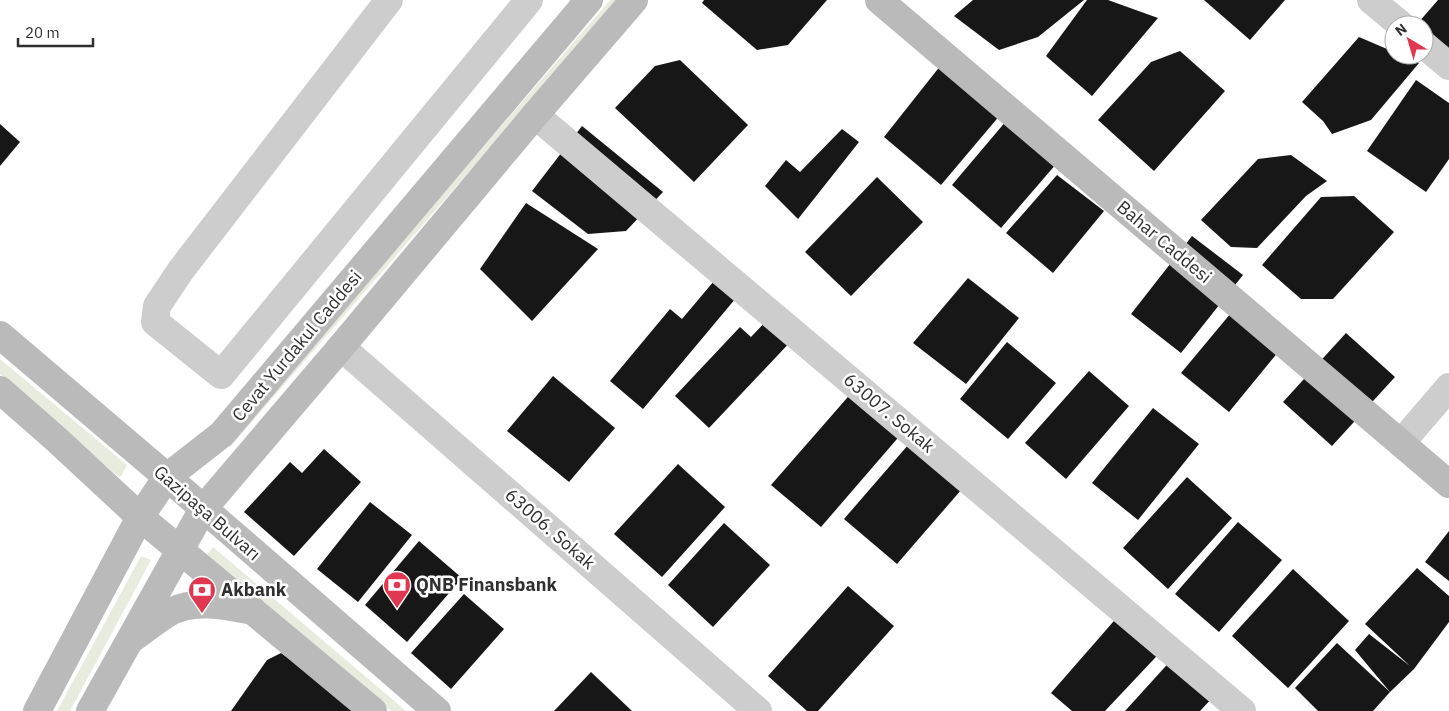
<svg xmlns="http://www.w3.org/2000/svg" width="1449" height="711" viewBox="0 0 1449 711" font-family="'IBM Plex Sans',sans-serif">
<style>
.green{fill:#e7ecde}
.building{fill:#171717}
.lines{fill:none;stroke-linecap:round;stroke-linejoin:round}
.street{stroke:#cdcdcd;stroke-width:28}
.secondary{stroke:#bababa;stroke-width:28}
.labels{text-anchor:middle;stroke-width:5;stroke-linejoin:round;paint-order:stroke}
.street-label{font-size:18px;fill:#303030;stroke:#fff}
.poi-label{font-size:18px;font-weight:bold;fill:#303030;stroke:#fff;text-anchor:start}
</style>
<rect width="100%" height="100%" fill="#fff"/>
<g class="green">
<path d="M610 0H618L230 447 227 444Z"/>
<path d="M0 359 127 465 120 478 0 374Z"/>
<path d="M213 547 406 711H391L206 556Z"/>
<path d="M141 556 151 560 70 711H57Z"/>
</g>
<g class="building">
<path d="M704 0H827L788 45 757 50 702 3Z"/>
<path d="M973 0H1084L1038 37 999 50 954 16Z"/>
<path d="M1087 0H1108L1158 18 1092 96 1046 56Z"/>
<path d="M1204 0H1285L1250 40Z"/>
<path d="M1438 0H1449V50L1424 29V25L1418 23Z"/>
<path d="M1359 37 1394 52V55H1401L1419 63 1371 120 1332 134 1323 121 1302 102Z"/>
<path d="M1180 51 1225 91 1154 171 1098 120 1151 62Z"/>
<path d="M680 60 748 125 694 182 615 108 655 66Z"/>
<path d="M941 65 1001 114 941 185 884 137Z"/>
<path d="M1416 80 1449 103V159L1426 192 1367 151Z"/>
<path d="M1007 120 1057 163 1001 228 952 185Z"/>
<path d="M0 124 20 142 0 166Z"/>
<path d="M582 126 663 192 626 231 588 234 532 191Z"/>
<path d="M842 129 859 142 798 219 765 186 786 160 800 172Z"/>
<path d="M1291 155 1327 181 1306 196 1257 248 1231 247 1201 220 1258 159Z"/>
<path d="M1057 175 1104 211 1053 273 1006 233Z"/>
<path d="M877 177 923 222 851 296 805 252Z"/>
<path d="M1354 196 1394 232 1333 299H1301L1262 265 1321 197Z"/>
<path d="M526 203 598 249 532 321 480 269Z"/>
<path d="M1192 236 1243 275 1181 353 1131 314Z"/>
<path d="M968 278 1019 318 966 384 913 343Z"/>
<path d="M714 281 736 298 643 409 610 381 670 309 682 319Z"/>
<path d="M1246 295 1293 334 1229 412 1181 373Z"/>
<path d="M771 316 794 338 709 428 675 396 740 327 751 337Z"/>
<path d="M1346 333 1395 377 1332 446 1283 402Z"/>
<path d="M1007 342 1056 383 1008 439 960 399Z"/>
<path d="M1089 371 1129 406 1066 479 1025 443Z"/>
<path d="M553 376 615 428 569 482 507 431Z"/>
<path d="M854 390 903 432 821 527 771 485Z"/>
<path d="M1153 408 1199 444 1138 520 1092 483Z"/>
<path d="M915 437 968 482 897 564 844 519Z"/>
<path d="M324 449 361 482 294 556 244 512 290 462 302 473Z"/>
<path d="M678 464 725 507 662 577 614 534Z"/>
<path d="M1187 477 1232 518 1168 589 1123 548Z"/>
<path d="M370 502 412 535 358 602 317 569Z"/>
<path d="M1238 522 1282 560 1219 632 1175 594Z"/>
<path d="M724 523 770 565 713 627 668 585Z"/>
<path d="M1449 531V581L1425 562Z"/>
<path d="M419 541 462 578 407 642 365 605Z"/>
<path d="M1417 568 1449 596V622L1414 669 1390 692 1355 650 1369 634 1410 666 1365 624Z"/>
<path d="M1293 569 1349 621 1288 688 1232 636Z"/>
<path d="M848 586 894 626 818 711H807L768 676Z"/>
<path d="M464 594 504 629 451 689 411 653Z"/>
<path d="M1127 606 1170 642 1105 711H1072L1051 693Z"/>
<path d="M1337 643 1390 692 1373 711H1318L1295 688Z"/>
<path d="M281 653 359 708 356 711H231L267 660Z"/>
<path d="M1174 657 1215 695 1200 711H1125Z"/>
<path d="M591 672 632 711H554Z"/>
</g>
<g class="lines">
<g class="street">
<path d="M389 0 181 270 157 306 155 322 221 375 529 0"/>
<path d="M1371 0 1401 25"/>
<path d="M1424 45 1449 66"/>
<path d="M535 115 1242 711"/>
<path d="M341 347 758 711"/>
<path d="M1401 443 1449 387"/>
</g>
<g class="secondary">
<path d="M879 0 1449 484"/>
<path d="M0 335 167 477 437 711"/>
<path d="M0 390 56 439 140 517 373 711"/>
<path d="M133 638C146 629 159 618 172 611 197 599 227 606 253 611"/>
<path d="M37 711 140 517 167 477 222 434 589 0"/>
<path d="M90 711 203 509 341 347 535 115 634 0"/>
</g>
</g>
<defs>
<g id="bank-pin" transform="scale(1.4375)"><path d="M0 17L-7.5 6A9.5 9.5 0 1 1 7.5 6Z" fill="#e03850" stroke="#fff"/><path d="M-6-4H6V4H-6ZM0-2.3a2.3 2.3 0 1 0 0 4.6a2.3 2.3 0 1 0 0-4.6Z" fill="#fff"/></g>
</defs>
<g fill-rule="evenodd">
<use href="#bank-pin" x="397" y="585"/>
<use href="#bank-pin" x="202" y="590"/>
</g>
<g class="labels">
<g class="street-label">
<text transform="translate(1164 242) rotate(40)" y="6">Bahar Caddesi</text>
<text transform="translate(297 346) rotate(-50)" y="6">Cevat Yurdakul Caddesi</text>
<text transform="translate(889 413) rotate(40)" y="6">63007. Sokak</text>
<text transform="translate(207 513) rotate(41)" y="6">Gazipaşa Bulvarı</text>
<text transform="translate(550 529) rotate(41)" y="6">63006. Sokak</text>
</g>
<g class="poi-label">
<text x="416" y="591">QNB Finansbank</text>
<text x="221" y="596">Akbank</text>
</g>
</g>
<g transform="translate(1409 40) rotate(322)"><circle r="24" fill="#ffffff" stroke="#acacac"/>
<path d="M0-4L9 19L0 12L-9 19Z" fill="#e03850"/>
<text y="-8" font-size="14" font-weight="bold" text-anchor="middle" fill="#303030">N</text>
</g>
<path d="M18 38v8h75v-8" fill="none" stroke="#303030" stroke-width="2.5"/>
<text x="25" y="38" font-size="15" fill="#303030" stroke="#ffffff" stroke-width="4" paint-order="stroke">20 m</text>
</svg>
